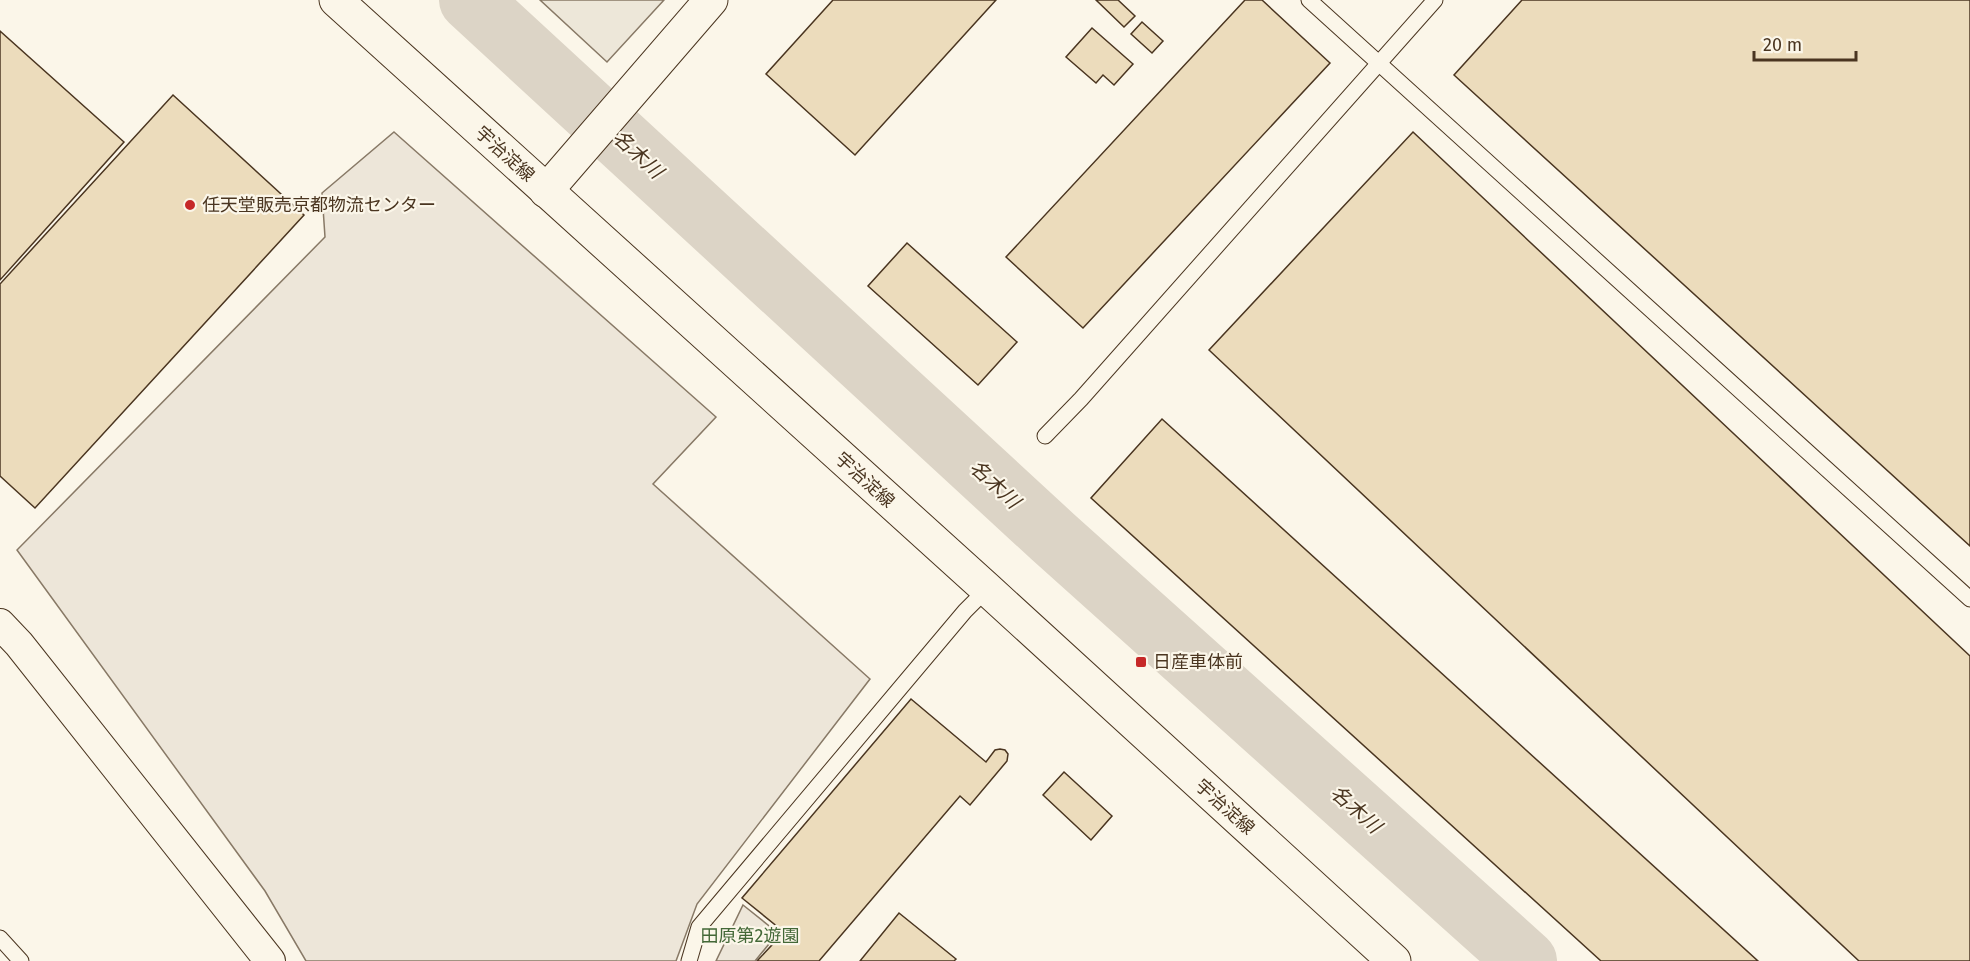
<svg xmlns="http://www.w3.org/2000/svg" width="1970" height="961" viewBox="0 0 1970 961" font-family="'Fira Sans','Noto Sans JP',sans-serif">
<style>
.green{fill:#ede6d9;stroke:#887966;stroke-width:1.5}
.parking{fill:#ede7d9;stroke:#887966;stroke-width:1.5}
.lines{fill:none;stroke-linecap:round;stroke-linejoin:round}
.river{stroke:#dcd4c6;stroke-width:62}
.building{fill:#ecdcbc;stroke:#4a3520;stroke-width:1.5}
.service-casing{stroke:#4a3520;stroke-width:17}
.minor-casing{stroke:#4a3520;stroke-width:32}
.tertiary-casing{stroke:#4a3520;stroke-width:35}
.primary-casing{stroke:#4a3520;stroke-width:35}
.service{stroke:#fbf6e9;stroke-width:15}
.minor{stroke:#fbf6e9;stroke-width:30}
.tertiary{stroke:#fbf6e9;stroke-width:33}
.primary{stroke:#fbf6e9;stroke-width:33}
.poi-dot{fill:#c62828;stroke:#fbf6e9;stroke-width:2}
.labels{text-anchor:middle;stroke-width:4.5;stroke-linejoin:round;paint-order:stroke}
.street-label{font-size:18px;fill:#4a3520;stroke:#fbf6e9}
.poi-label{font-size:18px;fill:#4a3520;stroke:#fbf6e9;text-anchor:start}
.park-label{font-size:18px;fill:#436837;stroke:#fbf6e9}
.water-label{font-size:20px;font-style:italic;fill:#4a3520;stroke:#fbf6e9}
</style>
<rect width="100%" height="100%" fill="#fbf6e9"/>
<g class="green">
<path d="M394 132 716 417 653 484 870 679 697 904 676 961H306L265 891 17 550 325 237 322 193Z"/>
<path d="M743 905 778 933 755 961H716Z"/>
</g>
<path class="parking" d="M540 0H664L607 62Z"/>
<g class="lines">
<path class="river" d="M470 0 1053 537 1526 961"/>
</g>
<g class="building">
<path d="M833 0H996L855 155 766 74Z"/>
<path d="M1096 0H1118L1135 16 1124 27Z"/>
<path d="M1245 0H1262L1330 63 1083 328 1006 257Z"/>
<path d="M1522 0H1970V546L1454 75Z"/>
<path d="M1142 22 1163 41 1152 53 1131 34Z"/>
<path d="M1092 28 1133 64 1114 85 1103 75 1096 83 1066 57Z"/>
<path d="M0 31 124 142 0 280Z"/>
<path d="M173 95 304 215 35 508 0 476V284Z"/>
<path d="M1413 132 1970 656V961H1859L1209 350Z"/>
<path d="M907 243 1017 342 978 385 868 286Z"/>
<path d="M1162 419 1758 961H1601L1091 498Z"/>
<path d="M911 699 986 762 995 750 1000 749 1005 750 1008 754 1007 761 970 805 960 796 819 961H757L784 932 742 898Z"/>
<path d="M1064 772 1112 816 1091 840 1043 795Z"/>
<path d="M899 913 956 959 954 961H860Z"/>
</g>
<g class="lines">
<g class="service-casing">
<g id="service">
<path d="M1309 0 1970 599"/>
<path d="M1045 436 1081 399 1435 0"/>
<path d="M0 938 21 961"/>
<path d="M689 961 699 927 965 611 987 589"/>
</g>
</g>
<g class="minor-casing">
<path id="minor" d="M0 624 19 644 270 961"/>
</g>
<g class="tertiary-casing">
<path id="tertiary" d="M546 191 711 0"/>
</g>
<g class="primary-casing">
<path id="primary" d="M336 0 987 589 1394 961"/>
</g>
<use href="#service" class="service"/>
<use href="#minor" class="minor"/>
<use href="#tertiary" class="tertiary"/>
<use href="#primary" class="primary"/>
</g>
<g class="poi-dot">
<circle cx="190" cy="205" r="6"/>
<rect x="1135" y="656" width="12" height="12" rx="3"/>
</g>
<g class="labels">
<g class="street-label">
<text transform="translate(505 154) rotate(42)" y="6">宇治淀線</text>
<text transform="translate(865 480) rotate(42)" y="6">宇治淀線</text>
<text transform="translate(1225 807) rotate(42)" y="6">宇治淀線</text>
</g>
<g class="poi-label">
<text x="202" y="211">任天堂販売京都物流センター</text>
<text x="1153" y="668">日産車体前</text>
</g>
<g class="park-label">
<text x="750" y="942">田原第2遊園</text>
</g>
<g class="water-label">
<text transform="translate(638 154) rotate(43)" y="7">名木川</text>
<text transform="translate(995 484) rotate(43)" y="7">名木川</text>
<text transform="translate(1356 809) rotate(42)" y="7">名木川</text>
</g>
</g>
<path d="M1754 51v9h102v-9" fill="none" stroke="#4a3520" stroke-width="3"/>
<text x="1763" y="51" font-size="18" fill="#4a3520" stroke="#fbf6e9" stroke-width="4.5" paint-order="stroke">20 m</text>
</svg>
